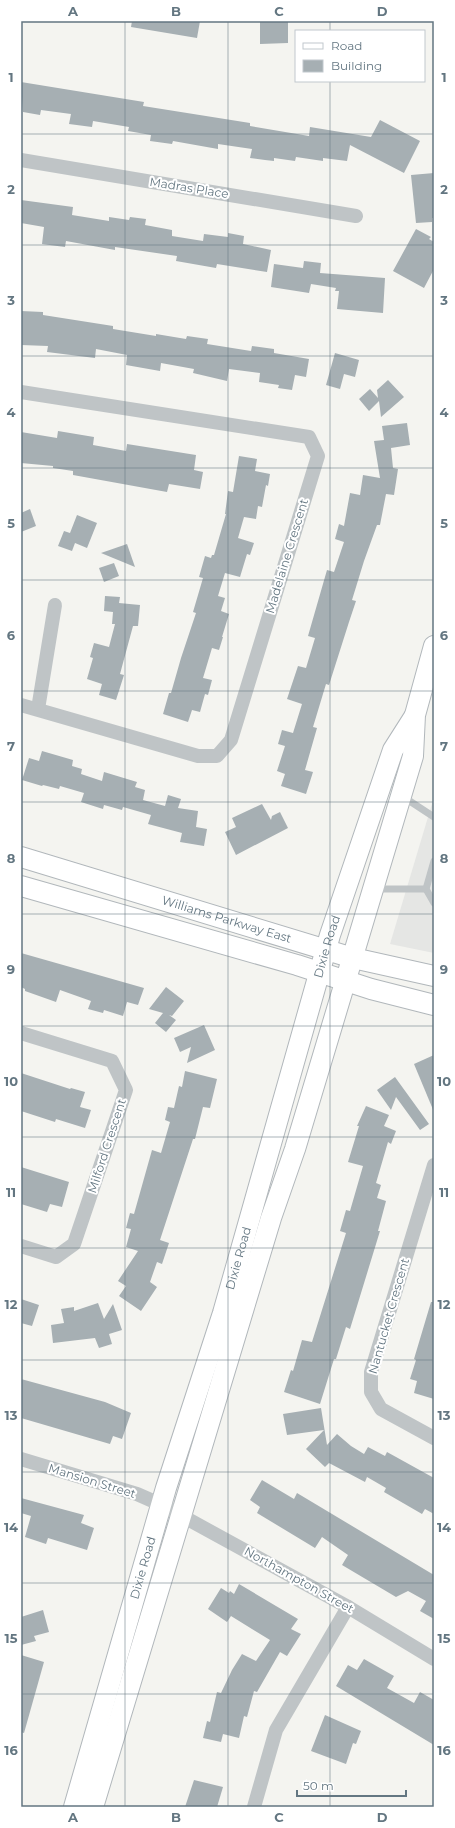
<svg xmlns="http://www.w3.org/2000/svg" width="455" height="1828" viewBox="0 0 455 1828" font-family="Montserrat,sans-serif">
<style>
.built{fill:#e5e6e4}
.building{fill:#a6afb3}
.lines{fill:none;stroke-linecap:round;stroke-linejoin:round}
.secondary-casing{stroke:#b1b7bb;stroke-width:22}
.lane{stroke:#bfc4c6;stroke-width:7}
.street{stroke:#bfc4c6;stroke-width:14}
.secondary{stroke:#fff;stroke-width:20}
.grid{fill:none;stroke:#637681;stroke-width:1;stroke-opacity:0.55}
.labels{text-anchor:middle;stroke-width:4;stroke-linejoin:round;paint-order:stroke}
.street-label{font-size:12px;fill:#637681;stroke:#fff}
.neatline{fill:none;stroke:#637681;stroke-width:1.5}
.grid-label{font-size:13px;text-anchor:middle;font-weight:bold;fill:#637681}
</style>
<rect width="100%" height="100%" fill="#f4f4f0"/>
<path class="built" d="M434 797V953L390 944Z"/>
<g class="building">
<path d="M132 21H200L197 38 131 27Z"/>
<path d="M260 22H288V43L260 44Z"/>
<path d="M21 82 144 102 143 106 250 123V126L309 136 310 127 371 137 380 120 420 141 404 173 350 145 347 161 323 158V161L296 157 295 161 274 158V161L265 160 250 158 252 149 218 144V149L173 141 172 144 150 141 151 135 128 131 129 127 93 121 92 127 69 124 71 114 41 110 40 115 23 112Z"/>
<path d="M434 173V218H432V222L416 223 411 175Z"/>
<path d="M21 200 73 207 72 215 109 221V217L129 220 130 217 146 219 145 225 172 230V236L203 241 204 234 228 237V233L244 236 243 244 271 250 267 272 217 264 216 268 176 261 177 256 115 247V250L66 241 65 247 42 244 44 227 21 223Z"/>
<path d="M416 229 431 237 429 239 434 242V269L424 288 393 271Z"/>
<path d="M304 261 321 263 320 273 385 278 383 313 337 309 339 291H335L336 288 311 284 309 293 271 287 274 264 303 268Z"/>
<path d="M21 311 43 312V315L113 326V329L156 336V334L186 339 187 336 208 339 207 344 251 351 252 346 274 349V353L309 359 306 377 295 375 292 390 278 388 279 385 259 382 260 373 229 369 227 381 193 373 194 369 161 363 160 371 126 365 127 355 96 349 95 358 47 352 48 346 21 345Z"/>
<path d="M335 353 359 360 355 377 344 374 340 389 326 385Z"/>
<path d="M388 380 404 397 381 417 379 401 369 411 359 399 370 389 378 398 377 390Z"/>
<path d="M407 423 410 445 391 448 393 468 398 469 394 495 386 494 380 525H377L364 561 352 600 356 601 349 622 329 685 326 684 313 727 317 728 305 770 313 772 306 794 281 786 285 774 277 771 285 746 278 744 282 730 293 733 302 704 287 699 298 666 306 668 315 638 308 636 327 570 334 572 344 542 335 539 339 524 344 526 350 493 360 495 363 475 380 478 374 441 384 440 382 426Z"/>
<path d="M58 431 94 437 93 445 126 451 127 444 196 455 194 470 203 472 200 489 169 484 167 492 73 475V471L53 468V466L21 463V432L57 438Z"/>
<path d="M239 456 257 459 255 471 270 474 268 486 266 485 262 507 258 506 256 519 244 517 238 538 254 543 250 555 247 554 240 577 225 573 218 596 225 598 221 611 229 614 222 637H223L219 650 212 648 203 678 212 680 208 695 205 694 200 712 192 710 188 722 163 714 169 693H171L181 658 196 613 193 612 203 578 199 577 205 556 211 558 212 555H214L226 514H225L228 491 233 492Z"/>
<path d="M30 509 36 526 21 532V513Z"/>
<path d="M77 515 97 523 87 548 75 543 72 551 58 546 64 531 70 533Z"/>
<path d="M127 544 135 567 101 553Z"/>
<path d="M114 563 119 576 104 582 99 568Z"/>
<path d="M105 596 120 597 119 603 140 605 138 626H133L120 674 124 675 116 700 99 695 102 684 87 679 93 658 90 657 94 643 109 647 115 624H112L113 612 104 611Z"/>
<path d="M42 751 73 760 72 766 82 769 81 774 102 781 104 772 137 782 135 787 145 790 143 800 165 806 168 795 181 799 178 808 198 811 196 827 207 829 204 846 180 842 182 833 148 824 151 815 123 807 122 810 104 805 103 809 81 802 84 793 60 786 59 789 43 785 42 786 22 780 29 758 39 761Z"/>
<path d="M262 804 271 820 272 816 280 812 288 828 236 855 225 832 236 827 232 818Z"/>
<path d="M21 953 144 988 138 1005 127 1002 123 1016 104 1010 103 1013 88 1009 91 1001 60 990 56 1002 25 991V989L21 987Z"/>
<path d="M166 987 184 1001 172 1016 169 1015 176 1020 166 1032 155 1023 163 1013 149 1009Z"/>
<path d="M204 1025 215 1050 187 1063 191 1047 180 1052 174 1038Z"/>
<path d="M434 1055V1112L414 1064Z"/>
<path d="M185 1071 217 1079 210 1108 203 1107 195 1139H193L160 1240 169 1243 162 1264 157 1262 150 1282 157 1287 141 1311 119 1296 126 1286 118 1281 138 1251 126 1247 131 1229 126 1228 130 1213 134 1214 152 1150 161 1153 170 1122 165 1120 168 1107 174 1108 179 1086 182 1087Z"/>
<path d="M21 1073 70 1089 71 1088 85 1092 80 1107 91 1110 85 1128 56 1119 55 1122 21 1111Z"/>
<path d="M395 1077 429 1124 420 1130 396 1097 391 1110 377 1090Z"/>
<path d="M366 1106 389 1115 384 1126 396 1131 391 1144 388 1142 376 1183 381 1185 377 1198 386 1201 378 1231H380L350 1329 346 1327 336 1359H334L320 1404 284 1392 291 1370 293 1371 302 1340 312 1342 346 1233 340 1231 346 1210 350 1211 363 1166 348 1162 359 1126H357Z"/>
<path d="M21 1167 69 1182 62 1207 50 1204 47 1212 21 1204Z"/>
<path d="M21 1299 39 1305 32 1326 21 1323Z"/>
<path d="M431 1302H434V1399L414 1393 417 1381 410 1379 416 1360 414 1359Z"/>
<path d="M98 1303 104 1319 113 1304 122 1330 109 1334 112 1344 99 1348 95 1338 53 1343 51 1325 64 1323 61 1309 74 1307V1311Z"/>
<path d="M21 1379 105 1402 131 1413 122 1439 113 1436 110 1444 21 1418Z"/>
<path d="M321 1408 327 1445 337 1434 351 1446 364 1454 368 1447 385 1456 387 1452 434 1478V1514L425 1509 422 1514 384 1492 386 1488 367 1477 365 1482 329 1463 325 1467 306 1449 324 1430 287 1435 283 1414Z"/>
<path d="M262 1480 294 1499 297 1493 434 1575V1619L420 1611 426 1601 408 1591 396 1597 342 1565 348 1555 322 1537 315 1548 257 1513 260 1507 250 1500Z"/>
<path d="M21 1498 84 1515 81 1523 94 1528 87 1550 48 1538 46 1544 25 1537 31 1516 21 1513Z"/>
<path d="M239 1584 298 1619 291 1629 301 1634 287 1656 280 1652 257 1692 254 1691 247 1717 244 1716 239 1738 223 1734 221 1742 203 1738 207 1721 210 1722 217 1692 221 1693 232 1670 242 1654 256 1661 270 1640 231 1616 227 1622 208 1609 221 1588 229 1593 230 1591 234 1594Z"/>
<path d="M43 1610 49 1632 34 1636 36 1641 21 1645V1617Z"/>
<path d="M21 1655 44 1662 24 1733 21 1732Z"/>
<path d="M364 1659 394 1676 387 1688 414 1703 420 1692 434 1700V1745L336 1686 348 1665 357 1670Z"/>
<path d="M325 1715 361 1731 356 1744 353 1743 346 1764 311 1751Z"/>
<path d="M194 1780 223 1787 217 1807H185Z"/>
</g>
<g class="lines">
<g class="secondary-casing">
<g id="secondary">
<path id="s1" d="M21 857 353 958 434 976"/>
<path d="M21 886 297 965 371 989 434 1005"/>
<path id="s2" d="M74 1807 166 1488 223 1313 330 935 393 750 414 717"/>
<path d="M93 1807 271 1218 295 1149 413 756 415 715 434 646"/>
</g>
</g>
<g class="lane">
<path d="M402 796 434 817"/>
<path d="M434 861 426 889 434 903"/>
<path d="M375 889H426"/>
</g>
<g class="street">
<path d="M21 160 356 216"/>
<path d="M21 392 309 437 318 456 231 740 217 756H198L21 705"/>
<path d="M38 709 55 605"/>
<path d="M21 1033 112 1061 126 1090 74 1244 56 1257 21 1246"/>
<path d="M434 1165 371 1372V1392L381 1409 434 1438"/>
<path d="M21 1459 137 1494 162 1505 348 1607 434 1659"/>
<path d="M254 1807 276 1730 348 1607"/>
</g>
<use href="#secondary" class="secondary"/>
</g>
<path class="grid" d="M125 21V1807M228 21V1807M330 21V31M330 81V1807M21 134H434M21 245H434M21 356H434M21 468H434M21 580H434M21 691H434M21 802H434M21 914H434M21 1026H434M21 1137H434M21 1248H434M21 1360H434M21 1472H434M21 1583H434M21 1694H434"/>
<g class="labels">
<g class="street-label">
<text transform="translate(189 188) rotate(9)" y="4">Madras Place</text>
<text transform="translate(287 556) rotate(-73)" y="4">Madelaine Crescent</text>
<text dy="4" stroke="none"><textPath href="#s1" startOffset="215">Williams Parkway East</textPath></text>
<text dy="4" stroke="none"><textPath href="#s2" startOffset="897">Dixie Road</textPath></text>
<text transform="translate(107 1146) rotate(-72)" y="4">Milford Crescent</text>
<text dy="4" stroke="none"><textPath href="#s2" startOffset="573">Dixie Road</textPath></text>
<text transform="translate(389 1316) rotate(-74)" y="4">Nantucket Crescent</text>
<text transform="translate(92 1481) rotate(17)" y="4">Mansion Street</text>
<text dy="4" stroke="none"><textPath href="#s2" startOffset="249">Dixie Road</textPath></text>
<text transform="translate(299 1580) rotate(29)" y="4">Northampton Street</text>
</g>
</g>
<rect width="455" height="1828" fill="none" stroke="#ffffff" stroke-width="44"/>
<rect x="295" y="30" width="130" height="52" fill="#ffffff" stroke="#c1c8cd"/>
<rect x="303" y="43" width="20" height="6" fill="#ffffff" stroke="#c1c8cd"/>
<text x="331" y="50" font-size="12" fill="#637681">Road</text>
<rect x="303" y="60" width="20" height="12" fill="#a6afb3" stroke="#c1c8cd"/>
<text x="331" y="70" font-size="12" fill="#637681">Building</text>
<path d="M297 1790v6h109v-6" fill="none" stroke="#637681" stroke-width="2"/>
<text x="303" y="1790" font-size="12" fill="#637681" stroke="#ffffff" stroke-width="3" paint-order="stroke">50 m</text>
<rect x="22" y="22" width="411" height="1784" class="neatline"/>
<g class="grid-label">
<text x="73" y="16">A</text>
<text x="176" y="16">B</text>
<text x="279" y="16">C</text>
<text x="382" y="16">D</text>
<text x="11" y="82">1</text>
<text x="444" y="82">1</text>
<text x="11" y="194">2</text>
<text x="444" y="194">2</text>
<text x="11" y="305">3</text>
<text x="444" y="305">3</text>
<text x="11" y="417">4</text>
<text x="444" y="417">4</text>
<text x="11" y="528">5</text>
<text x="444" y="528">5</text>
<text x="11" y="640">6</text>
<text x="444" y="640">6</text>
<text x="11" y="751">7</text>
<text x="444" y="751">7</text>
<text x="11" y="863">8</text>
<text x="444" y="863">8</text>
<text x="11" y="974">9</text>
<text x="444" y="974">9</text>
<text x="11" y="1086">10</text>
<text x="444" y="1086">10</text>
<text x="11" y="1197">11</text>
<text x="444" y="1197">11</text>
<text x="11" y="1309">12</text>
<text x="444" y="1309">12</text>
<text x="11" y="1420">13</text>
<text x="444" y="1420">13</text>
<text x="11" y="1532">14</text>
<text x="444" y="1532">14</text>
<text x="11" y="1643">15</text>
<text x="444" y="1643">15</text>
<text x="11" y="1755">16</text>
<text x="444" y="1755">16</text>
<text x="73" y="1822">A</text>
<text x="176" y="1822">B</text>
<text x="279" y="1822">C</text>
<text x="382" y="1822">D</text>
</g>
</svg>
